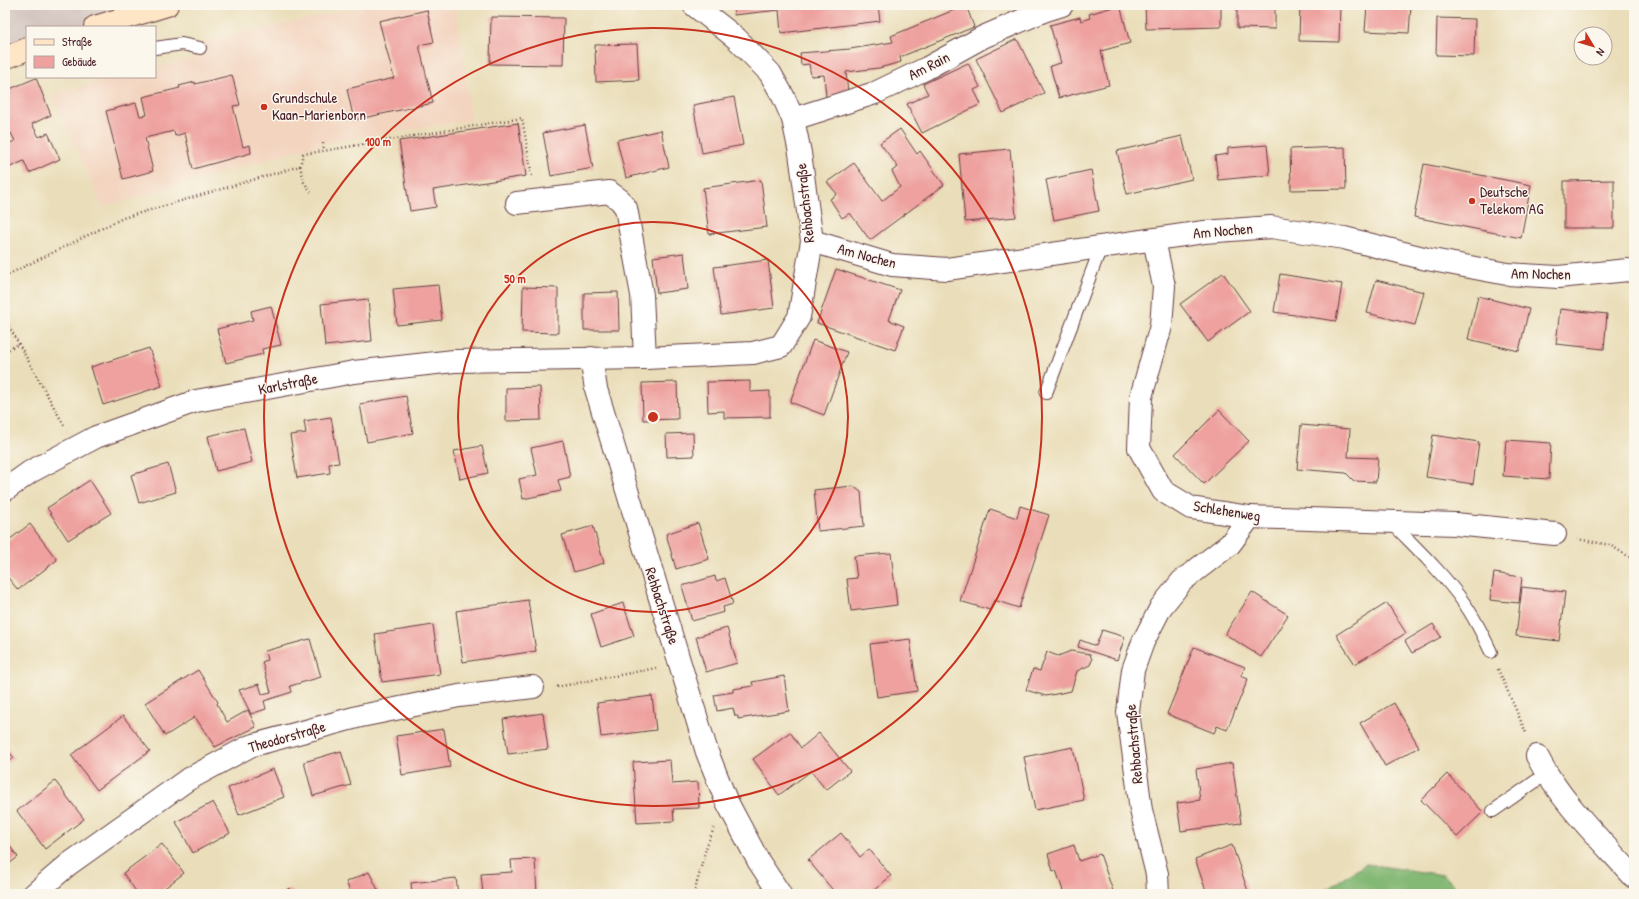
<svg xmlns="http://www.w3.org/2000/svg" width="1639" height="899" viewBox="0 0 1639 899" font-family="'Patrick Hand',sans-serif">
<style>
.built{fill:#f3d4bf}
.industrial{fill:#cfc0bb}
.forest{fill:#83b874;stroke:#666c50}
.building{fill:#eea19f}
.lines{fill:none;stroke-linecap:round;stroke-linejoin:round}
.service-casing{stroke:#623c40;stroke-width:14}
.minor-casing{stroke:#623c40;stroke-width:24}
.secondary-casing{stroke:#623c40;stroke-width:24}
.path{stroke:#623c40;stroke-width:2.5;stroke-dasharray:1 3;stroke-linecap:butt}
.service{stroke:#fff;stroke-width:12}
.minor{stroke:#fff;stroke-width:22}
.secondary{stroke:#fee5c5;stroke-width:22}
.ring{fill:none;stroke:#c8321e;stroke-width:2}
.poi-dot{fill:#c8321e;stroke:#fbf7ec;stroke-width:1.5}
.labels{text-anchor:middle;stroke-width:3;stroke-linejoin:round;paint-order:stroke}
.street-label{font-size:15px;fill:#4a1f2b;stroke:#fbf7ec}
.poi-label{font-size:15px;fill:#4a1f2b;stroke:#fbf7ec;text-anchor:start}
.centre{fill:#c8321e;stroke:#fbf7ec;stroke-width:2}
.ring-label{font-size:12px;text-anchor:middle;font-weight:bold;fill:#c8321e;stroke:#fbf7ec;stroke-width:3;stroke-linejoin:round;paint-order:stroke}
</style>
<rect width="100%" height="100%" fill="#fbf7ec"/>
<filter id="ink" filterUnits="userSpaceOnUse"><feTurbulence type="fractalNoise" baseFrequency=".025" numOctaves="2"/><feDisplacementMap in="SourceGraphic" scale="8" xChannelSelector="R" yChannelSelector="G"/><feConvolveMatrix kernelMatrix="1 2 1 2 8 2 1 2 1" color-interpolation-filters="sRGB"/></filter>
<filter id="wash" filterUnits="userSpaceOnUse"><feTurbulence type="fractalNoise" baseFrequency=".012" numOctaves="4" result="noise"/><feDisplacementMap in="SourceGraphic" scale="16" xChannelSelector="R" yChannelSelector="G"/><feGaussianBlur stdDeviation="0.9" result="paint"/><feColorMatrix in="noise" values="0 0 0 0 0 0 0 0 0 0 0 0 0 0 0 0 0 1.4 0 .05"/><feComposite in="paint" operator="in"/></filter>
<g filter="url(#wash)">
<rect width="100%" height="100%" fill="#eadeba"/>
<path class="built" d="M372 5H456L471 120 323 143 103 207 52 94 120 77H155V68L195 58 205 41Z"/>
<path class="industrial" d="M5 5H140L86 27H27V51L5 60Z"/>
<path class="forest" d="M1366 864 1443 875 1463 894H1319Z"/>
<g id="blocks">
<g class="building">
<path d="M733 5H878L880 21 781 33 779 10 734 15Z"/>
<path d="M966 5 974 27 900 57 901 62 879 68 846 72 848 94 826 97 824 75 811 76 809 64 801 65 800 53 850 49 893 42 891 36Z"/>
<path d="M1120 5 1130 43 1101 51 1109 85 1059 98 1050 66 1061 63 1050 25 1080 17 1081 21 1090 18 1089 14Z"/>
<path d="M1145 5H1221V27L1146 29Z"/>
<path d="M1237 5H1275V29L1237 28Z"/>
<path d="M1300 5 1340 6 1339 42 1299 41Z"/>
<path d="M1367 5H1411L1409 33 1365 31Z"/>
<path d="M427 10 434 42 419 45 433 103 354 120 347 89 394 78 379 21Z"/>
<path d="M491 17 564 18 563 65 490 64Z"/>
<path d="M1437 18 1475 19 1474 56 1436 55Z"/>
<path d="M1017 39 1044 93 1003 113 976 59Z"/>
<path d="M637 44 639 80 596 82 595 45Z"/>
<path d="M968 63 980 87 974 90 981 104 922 133 907 104 928 94 923 84Z"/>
<path d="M232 75 240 105 233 106 243 147 250 145 251 153 193 169 185 133 175 136 174 131 145 138 153 171 123 179 106 111 136 103 140 116 147 115 143 97 180 88 179 86 195 82V84Z"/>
<path d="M36 78 51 115 32 124 39 137 48 133 60 159 29 173 24 161 8 168 5 161V145L15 141 11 133 5 135V91Z"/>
<path d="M734 97 743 145 702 153 693 105Z"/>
<path d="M518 123 526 176 433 190 436 207 410 211 399 141Z"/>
<path d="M585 125 593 168 551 176 543 133Z"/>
<path d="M900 129 917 154 920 151 944 185 870 240 850 213 842 218 830 199 837 194 827 182 854 163 882 201 900 187 892 171 898 167 880 143Z"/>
<path d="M661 130 669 167 626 178 617 140Z"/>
<path d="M1182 136 1192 179 1127 194 1117 151Z"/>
<path d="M1267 145 1270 175 1218 180 1215 156 1228 154V148Z"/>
<path d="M1345 147 1346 189 1291 190 1290 149Z"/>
<path d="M1010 149 1016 217 965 222 959 154Z"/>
<path d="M1424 164 1531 185 1521 238 1414 217Z"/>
<path d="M1091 170 1099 211 1054 220 1046 180Z"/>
<path d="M761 180 767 227 709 234 703 188Z"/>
<path d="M1614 180V228H1564V181Z"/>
<path d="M684 253 688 289 657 293 653 257Z"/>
<path d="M768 260 774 308 721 315 714 267Z"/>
<path d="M836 269 900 290 889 320 904 326 895 350 817 323Z"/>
<path d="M1223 273 1250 311 1208 342 1180 304Z"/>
<path d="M1280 274 1342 284 1336 321 1274 312Z"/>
<path d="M1376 280 1424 292 1415 325 1367 313Z"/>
<path d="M438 285 442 320 397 325 393 289Z"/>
<path d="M523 287 558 288V333L522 332Z"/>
<path d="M618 292 619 330H584V293Z"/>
<path d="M1478 296 1529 309 1519 351 1468 339Z"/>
<path d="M368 299 372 341 325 346 321 304Z"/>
<path d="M271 306 281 345 262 349 263 354 226 363 217 329 253 320 251 311Z"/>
<path d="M1560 309 1607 314 1604 349 1556 344Z"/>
<path d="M813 340 847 352 824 415 790 402Z"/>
<path d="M149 348 162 386 103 405 91 367Z"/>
<path d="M750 381V392L770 391V417L724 418V411L708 412 707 382Z"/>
<path d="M677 382 678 419 643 420 642 383Z"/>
<path d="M540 387 541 420 506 421V388Z"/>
<path d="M406 396 413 433 367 442 360 404Z"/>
<path d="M1219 410 1249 441 1204 484 1175 454Z"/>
<path d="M331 417 339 463 329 464 330 473 297 478 290 435 306 433 304 421Z"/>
<path d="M1301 425 1350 429 1348 457 1378 458 1376 482 1354 481 1346 473 1297 469Z"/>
<path d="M244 428 252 462 216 471 208 436Z"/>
<path d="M693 433 694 456 667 457 666 434Z"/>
<path d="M1433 435 1479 442 1473 484 1426 477Z"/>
<path d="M1506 440 1551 443 1549 479 1503 476Z"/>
<path d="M563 441 570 477 558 480 561 491 523 499 519 479 537 475 531 448Z"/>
<path d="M482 446 488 473 460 479 454 451Z"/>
<path d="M168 464 176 492 139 503 131 475Z"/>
<path d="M90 480 111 513 68 540 47 508Z"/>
<path d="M853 486 861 492 864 526 818 531 814 490Z"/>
<path d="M1020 506 1049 515 1019 608 994 600 990 610 960 601 990 509 1017 518Z"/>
<path d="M698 523 709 559 676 569 666 534Z"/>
<path d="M30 524 57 560 18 590 5 574V543Z"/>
<path d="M593 526 604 563 574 572 562 535Z"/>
<path d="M891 553 897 605 851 611 847 579 857 578 854 556Z"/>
<path d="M1494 573 1522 577 1519 603 1490 600Z"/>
<path d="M715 576 716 581 725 578 733 604 723 607 724 612 692 621 682 586Z"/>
<path d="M1522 587 1565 592 1559 641 1516 636Z"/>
<path d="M1252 592 1288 615 1261 657 1225 634Z"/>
<path d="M528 600 536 651 463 662 456 611Z"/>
<path d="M623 603 634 636 601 647 591 614Z"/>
<path d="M1387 603 1406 633 1355 664 1336 635Z"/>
<path d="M1433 624 1441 637 1412 653 1405 641Z"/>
<path d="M433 625 440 674 382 682 375 634Z"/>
<path d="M727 628 737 663 706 672 696 637Z"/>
<path d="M1102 630 1125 637 1117 660 1078 647 1080 640 1096 646Z"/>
<path d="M310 639 321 677 290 686 292 692 264 701 266 709 251 714 239 690 259 684 262 694 271 692 262 662 267 660 265 651Z"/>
<path d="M910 639 917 691 877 697 870 644Z"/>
<path d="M1194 647 1245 667 1241 676 1248 679 1227 730 1217 726 1214 733 1167 714Z"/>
<path d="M1071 651 1090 654 1092 660 1090 665 1077 671 1071 691 1046 696 1026 690 1033 669 1040 671 1047 652 1058 656Z"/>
<path d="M198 670 218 702 217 704 227 722 248 710 256 727 215 747 195 717 165 736 145 703Z"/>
<path d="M784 676 789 711 738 719V716H735L733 708 717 711 714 695 733 692V689L753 686 752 682Z"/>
<path d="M652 696 656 730 601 737 597 703Z"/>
<path d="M1394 703 1419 747 1385 766 1360 723Z"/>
<path d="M543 713 548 749 508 754 503 719Z"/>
<path d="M123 716 150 751 97 790 71 755Z"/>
<path d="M444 729 450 767 402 775 396 736Z"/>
<path d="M790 732 801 748 819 733 850 771 826 790 811 771 779 795 753 759Z"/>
<path d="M5 746 14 758 5 764Z"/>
<path d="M1073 747 1084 800 1035 810 1024 757Z"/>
<path d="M341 751 351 785 313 796 304 762Z"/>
<path d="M670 760 672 784 698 782 699 808 673 809 674 821 637 823 633 762Z"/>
<path d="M1232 763 1241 823 1181 831 1177 803 1200 800 1196 769Z"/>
<path d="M273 769 284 797 239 815 228 788Z"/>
<path d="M1447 774 1483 812 1457 837 1421 800Z"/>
<path d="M55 781 84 819 45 849 17 811Z"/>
<path d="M213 802 230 833 193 853 176 822Z"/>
<path d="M841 833 860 857 869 849 891 876 869 894H836L808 860Z"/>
<path d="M5 840 18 857 5 867Z"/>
<path d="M162 844 184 873 157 894H138L123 873Z"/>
<path d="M1074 845 1079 861 1100 854 1114 894H1064L1056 870 1053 871 1048 854Z"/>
<path d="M1232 845 1249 894H1207L1195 859Z"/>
<path d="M535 859 537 894H483L481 874 512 872 511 860Z"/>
<path d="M369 872 380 894H343L350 891 346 882Z"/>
<path d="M456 878 458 894H412L411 883Z"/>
<path d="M289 888 294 894H282Z"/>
</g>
</g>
</g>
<g filter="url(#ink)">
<use href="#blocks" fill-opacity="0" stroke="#623c40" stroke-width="1"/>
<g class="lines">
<g class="service-casing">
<g id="service">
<path d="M155 48 182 44 200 48"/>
<path d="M1046 393 1101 247"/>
<path d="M1391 522C1416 548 1443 573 1464 603 1475 618 1483 635 1491 652"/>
<path d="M1493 811 1546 774"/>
</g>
</g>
<g class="minor-casing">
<g id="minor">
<path d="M793 119 875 93 927 68 983 37 1046 10 1062 5"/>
<path d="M517 203 609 192 620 200 626 208 642 295 645 358"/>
<path d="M1154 240 1164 286 1161 326 1141 397 1139 448 1163 491 1191 508 1250 517 1455 524 1555 534"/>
<path d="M812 241 892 265 947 269 1204 232 1271 227 1344 238 1427 259 1507 274 1558 277 1628 270 1634 272"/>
<path d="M591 358 596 389 707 752 726 800 759 862 780 894"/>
<path d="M5 490 30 472 96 437 196 401 354 372 454 361 645 358 753 353 781 346 799 317 812 241 800 153 793 119 783 96 770 73 736 38 694 5"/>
<path d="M1537 756C1559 800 1601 840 1634 877"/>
<path d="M34 894 69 864 187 780 250 746 361 716 459 696 533 687"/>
<path d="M1158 894 1157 874 1141 810 1128 712 1133 670 1143 642 1161 607 1182 581 1230 544 1250 517"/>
</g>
</g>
<g class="secondary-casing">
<g id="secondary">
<path d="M95 27 167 5"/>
<path d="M5 58 27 49"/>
</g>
</g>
<g class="path">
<path d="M323 143 324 150"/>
<path d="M300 166 304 182 311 192"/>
<path d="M5 276 123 218 300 166 303 154 317 152 522 118 532 176"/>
<path d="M5 319 65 427"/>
<path d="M5 351 19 344"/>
<path d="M1577 539 1610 545 1634 560"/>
<path d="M1498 669 1527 735"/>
<path d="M557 687 656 668"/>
<path d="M694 894 706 848 714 828"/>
</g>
<use href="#service" class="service"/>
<use href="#minor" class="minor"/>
<use href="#secondary" class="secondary"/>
</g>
</g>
<g class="ring">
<circle cx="653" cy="417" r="195"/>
<circle cx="653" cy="417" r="389"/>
</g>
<g class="poi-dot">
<circle cx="264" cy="107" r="4"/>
<circle cx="1472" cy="201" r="4"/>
</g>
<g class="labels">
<g class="street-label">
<text transform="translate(929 66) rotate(-27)" y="5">Am Rain</text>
<text transform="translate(805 203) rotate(-96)" y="5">Rehbachstraße</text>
<text transform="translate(1223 231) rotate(-5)" y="5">Am Nochen</text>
<text transform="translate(867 256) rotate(15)" y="5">Am Nochen</text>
<text transform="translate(1541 274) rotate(1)" y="5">Am Nochen</text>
<text transform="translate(288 384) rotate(-11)" y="5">Karlstraße</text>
<text transform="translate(1227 511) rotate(9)" y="5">Schlehenweg</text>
<text transform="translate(662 606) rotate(72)" y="5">Rehbachstraße</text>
<text transform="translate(287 737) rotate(-16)" y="5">Theodorstraße</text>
<text transform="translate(1134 744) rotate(-95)" y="5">Rehbachstraße</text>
</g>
<g class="poi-label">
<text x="272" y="103">Grundschule<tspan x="272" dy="17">Kaan-Marienborn</tspan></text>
<text x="1480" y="197">Deutsche<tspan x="1480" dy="17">Telekom AG</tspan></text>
</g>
</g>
<circle cx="653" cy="417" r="6" class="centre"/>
<g class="ring-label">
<text x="378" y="146">100 m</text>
<text x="515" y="283">50 m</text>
</g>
<rect width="1639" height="899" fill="none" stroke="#fbf7ec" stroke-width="20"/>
<rect x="26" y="26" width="130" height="52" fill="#fbf7ec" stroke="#b4a19f"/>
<rect x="34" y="39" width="20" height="6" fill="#fee5c5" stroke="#b4a19f"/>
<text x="62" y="46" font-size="12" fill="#4a1f2b">Straße</text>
<rect x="34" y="56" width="20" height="12" fill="#eea19f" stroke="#b4a19f"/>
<text x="62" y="66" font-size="12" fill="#4a1f2b">Gebäude</text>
<g transform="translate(1593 46) rotate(128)"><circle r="19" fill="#fbf7ec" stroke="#b4a19f"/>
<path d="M0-3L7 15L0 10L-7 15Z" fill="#c8321e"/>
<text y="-6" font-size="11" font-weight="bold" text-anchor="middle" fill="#4a1f2b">N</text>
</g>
</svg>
